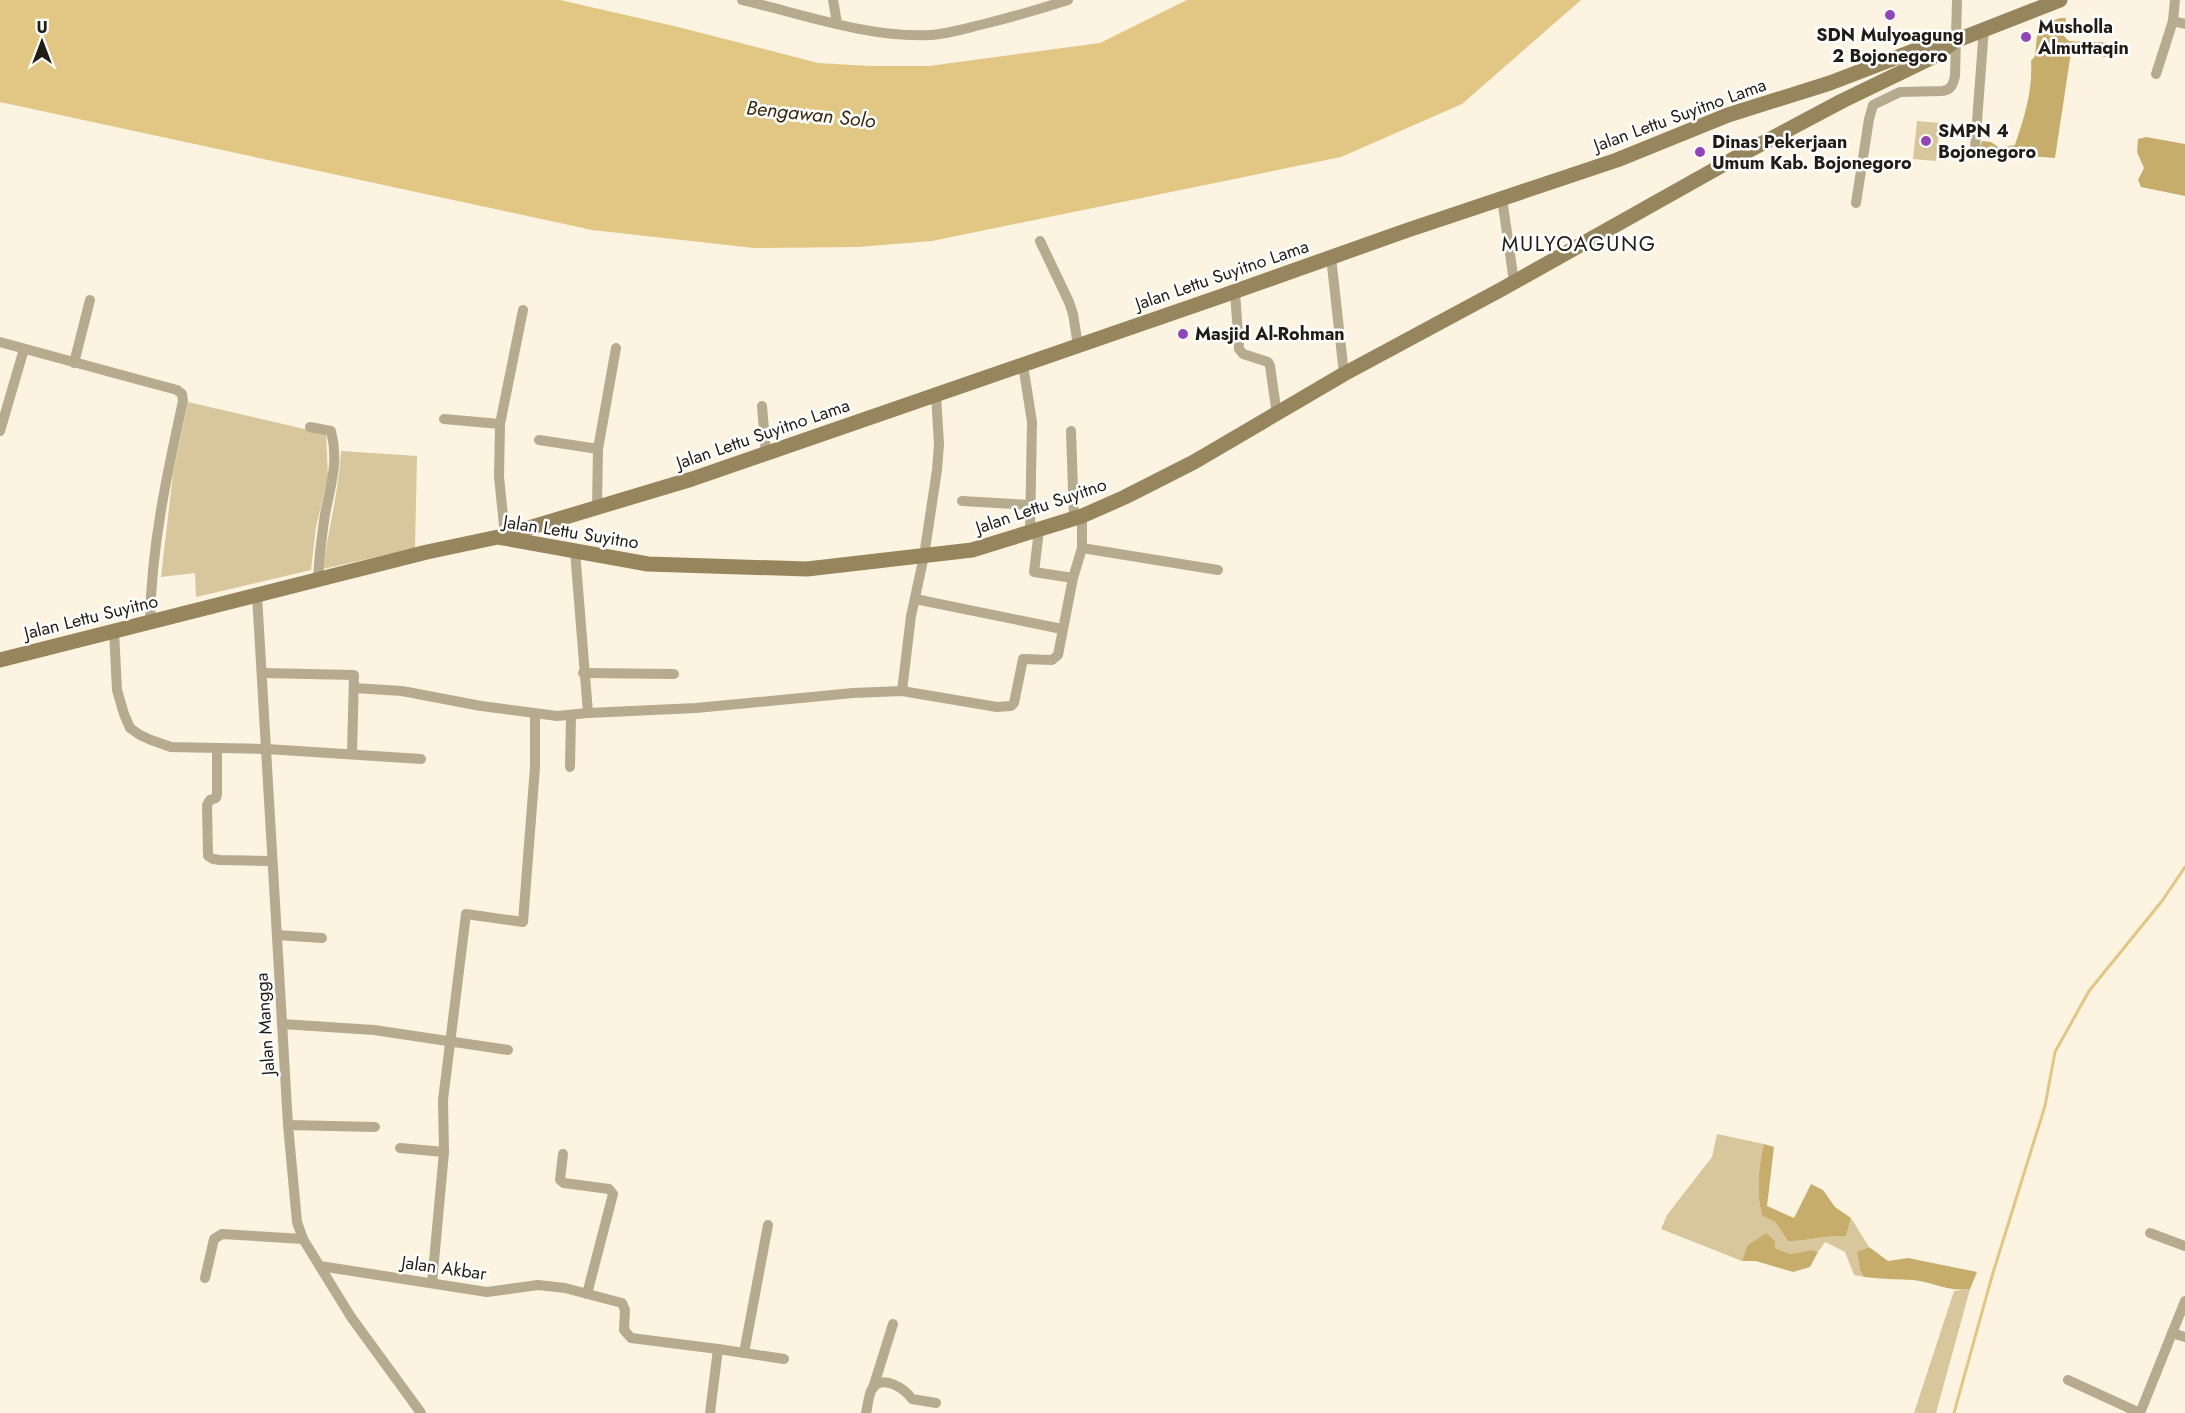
<svg xmlns="http://www.w3.org/2000/svg" width="2185" height="1413" viewBox="0 0 2185 1413" font-family="Jost,sans-serif">
<style>
.green{fill:#d8c79d}
.forest{fill:#c7ad6c}
.water{fill:#e1c684}
.lines{fill:none;stroke-linecap:round;stroke-linejoin:round}
.stream{stroke:#e1c684;stroke-width:3}
.street{stroke:#b6ab8f;stroke-width:10}
.secondary{stroke:#97865d;stroke-width:15}
.poi-dot{fill:#9245b6;stroke:#fff;stroke-width:2}
.labels{text-anchor:middle;stroke-width:5;stroke-linejoin:round;paint-order:stroke}
.poi-label{font-size:18px;font-weight:bold;fill:#201d17;stroke:#fff;text-anchor:start}
.street-label{font-size:18px;fill:#201d17;stroke:#fff}
.water-label{font-size:20px;font-style:italic;fill:#362a0c;stroke:#fff}
.quarter-label{font-size:21px;letter-spacing:1.5px;fill:#201d17;stroke:#fff}
</style>
<rect width="100%" height="100%" fill="#fcf4e1"/>
<g class="green">
<path d="M1917 121 1940 123 1936 161 1913 159Z"/>
<path d="M188 402 326 434 328 476 316 527 311 570 196 597 195 573 161 577 173 474Z"/>
<path d="M341 451 417 456 415 548 323 569C328 530 339 491 341 451Z"/>
<path d="M1717 1134 1764 1144C1758 1169 1756 1191 1762 1216L1775 1222 1788 1241C1808 1241 1826 1235 1846 1236L1851 1218 1869 1247 1857 1252 1860 1270 1864 1277 1854 1275 1845 1252 1825 1242 1818 1252 1811 1250 1791 1254 1775 1248 1747 1246 1742 1261 1661 1229 1667 1215 1712 1157Z"/>
<path d="M1970 1289 1936 1413H1914L1954 1291Z"/>
</g>
<g class="forest">
<path d="M2060 18H2066L2064 36 2069 41C2085 43 2100 40 2115 45L2117 52 2113 58 2071 52 2055 158 2028 156 1992 160 1980 147 1982 141 1991 142 2000 148 2015 145C2024 118 2033 91 2031 61L2035 56 2038 26Z"/>
<path d="M2146 137 2185 144V196L2141 187 2138 180 2144 168 2137 152 2138 139Z"/>
<path d="M1764 1144 1774 1147 1767 1206 1794 1218 1811 1184 1823 1190 1835 1207 1851 1218 1846 1236C1826 1235 1808 1241 1788 1241L1775 1222 1762 1216C1756 1191 1758 1169 1764 1144Z"/>
<path d="M1766 1233 1775 1241V1248L1791 1254 1811 1250 1818 1252 1810 1267 1793 1272 1756 1261H1742L1747 1246Z"/>
<path d="M1869 1247 1888 1261 1908 1258 1977 1272 1970 1289C1946 1292 1934 1282 1913 1280 1897 1279 1881 1279 1864 1277L1860 1270 1857 1252Z"/>
</g>
<path class="water" d="M0 0H560L678 27 818 63 871 66H929L1100 43 1187 0H1581L1462 104 1341 157 932 241 858 247 754 248 592 230 0 102Z"/>
<g class="lines">
<path class="stream" d="M1954 1413 1992 1276 2045 1106 2055 1052 2089 991 2162 901 2185 867"/>
<g class="street">
<path d="M742 0C802 14 868 38 930 35 948 34 967 28 984 24 1012 17 1040 9 1068 0"/>
<path d="M833 0 837 23"/>
<path d="M2173 21 2185 24"/>
<path d="M2156 74 2173 21 2175 0"/>
<path d="M1975 148 1984 28"/>
<path d="M1502 198 1514 282"/>
<path d="M1856 203 1869 119 1873 105 1900 92 1942 91C1951 90 1953 85 1955 76L1957 0"/>
<path d="M1040 241 1069 302 1073 314 1078 346"/>
<path d="M1331 257 1344 374"/>
<path d="M1235 292 1239 349 1243 354 1268 362 1270 366 1277 415"/>
<path d="M0 342 177 390 182 394 183 401C167 474 151 547 150 623"/>
<path d="M74 363 90 300"/>
<path d="M1023 365 1032 422 1030 533"/>
<path d="M762 406 766 453"/>
<path d="M444 419 500 424"/>
<path d="M310 427 331 431C339 462 331 483 325 514 322 535 319 557 318 579"/>
<path d="M0 431 24 349"/>
<path d="M1071 431 1074 519"/>
<path d="M539 440 598 449"/>
<path d="M962 501 1030 505"/>
<path d="M597 507 598 449 616 348"/>
<path d="M1039 530 1034 572 1073 578"/>
<path d="M505 535 499 477 500 424 523 310"/>
<path d="M1082 548 1218 570"/>
<path d="M575 551 588 713"/>
<path d="M257 595 288 1125 297 1222 303 1239 351 1317 421 1413"/>
<path d="M915 599 1062 629"/>
<path d="M114 631 117 690 124 714 130 728 140 735 151 740 171 747 267 749 421 759"/>
<path d="M263 673 354 675 352 754"/>
<path d="M583 673 674 674"/>
<path d="M354 688 402 691 481 706 557 716 588 713 696 708 853 693 902 691 997 707 1011 706 1014 703 1023 659 1052 660 1058 655 1073 578 1082 548V516"/>
<path d="M902 691 911 616 924 556 937 470 939 444 936 395"/>
<path d="M217 749V795L216 798 210 800 207 805 208 856 213 859 220 860 272 861"/>
<path d="M570 767 571 716"/>
<path d="M277 935 322 938"/>
<path d="M282 1024 374 1030 508 1050"/>
<path d="M288 1125 375 1127"/>
<path d="M400 1148 444 1152"/>
<path d="M563 1154 560 1180 564 1183 609 1189 613 1194 587 1294"/>
<path d="M2150 1233 2185 1246"/>
<path d="M320 1266 487 1292 538 1285 565 1288 622 1303 625 1310 624 1330 631 1338 718 1349 710 1413"/>
<path d="M205 1278 214 1239 222 1234 303 1239"/>
<path d="M432 1283 444 1152 443 1100 466 914 523 922 535 767V714"/>
<path d="M2172 1333 2185 1337"/>
<path d="M718 1349 784 1359"/>
<path d="M744 1353 768 1225"/>
<path d="M2068 1380 2140 1413"/>
<path d="M873 1388 893 1324"/>
<path d="M866 1413C868 1406 868 1396 872 1389 882 1373 905 1389 912 1399L936 1403"/>
<path d="M2140 1413 2185 1301"/>
</g>
<g class="secondary">
<path d="M502 536 692 479 1219 297 1408 230 1617 160 1728 115 1830 83 1929 45 1952 41"/>
<path d="M0 660 427 552 498 537 648 564 807 569 972 550 1082 516 1125 497 1194 462 1344 374 1502 289 1744 153 1842 101 1935 56 1955 41 2060 0"/>
</g>
</g>
<g class="poi-dot">
<circle cx="1890" cy="15" r="6"/>
<circle cx="2026" cy="37" r="6"/>
<circle cx="1926" cy="141" r="6"/>
<circle cx="1700" cy="152" r="6"/>
<circle cx="1183" cy="334" r="6"/>
</g>
<g class="labels">
<g class="poi-label">
<text x="2038" y="33">Musholla<tspan x="2038" dy="21">Almuttaqin</tspan></text>
<text x="1890" y="41" text-anchor="middle">SDN Mulyoagung<tspan x="1890" dy="21">2 Bojonegoro</tspan></text>
<text x="1938" y="137">SMPN 4<tspan x="1938" dy="21">Bojonegoro</tspan></text>
<text x="1712" y="148">Dinas Pekerjaan<tspan x="1712" dy="21">Umum Kab. Bojonegoro</tspan></text>
<text x="1195" y="340">Masjid Al-Rohman</text>
</g>
<g class="street-label">
<text transform="translate(1680 115) rotate(-20)" y="6">Jalan Lettu Suyitno Lama</text>
<text transform="translate(1222 275) rotate(-19)" y="6">Jalan Lettu Suyitno Lama</text>
<text transform="translate(763 434) rotate(-19)" y="6">Jalan Lettu Suyitno Lama</text>
<text transform="translate(1041 506) rotate(-19)" y="6">Jalan Lettu Suyitno</text>
<text transform="translate(571 532) rotate(9)" y="6">Jalan Lettu Suyitno</text>
<text transform="translate(91 617) rotate(-14)" y="6">Jalan Lettu Suyitno</text>
<text transform="translate(265 1024) rotate(-94)" y="6">Jalan Mangga</text>
<text transform="translate(444 1268) rotate(8)" y="6">Jalan Akbar</text>
</g>
<g class="water-label">
<text transform="translate(811 114) rotate(6)" y="7">Bengawan Solo</text>
</g>
<g class="quarter-label">
<text x="1579" y="251">MULYOAGUNG</text>
</g>
</g>
<g transform="translate(42 42)" stroke="#ffffff" stroke-width="4.5" paint-order="stroke">
<path d="M0-4.5L10 22L0 15L-10 22Z" fill="#201d17"/>
<text y="-9" font-size="16" font-weight="bold" text-anchor="middle" fill="#201d17">U</text>
</g>
</svg>
